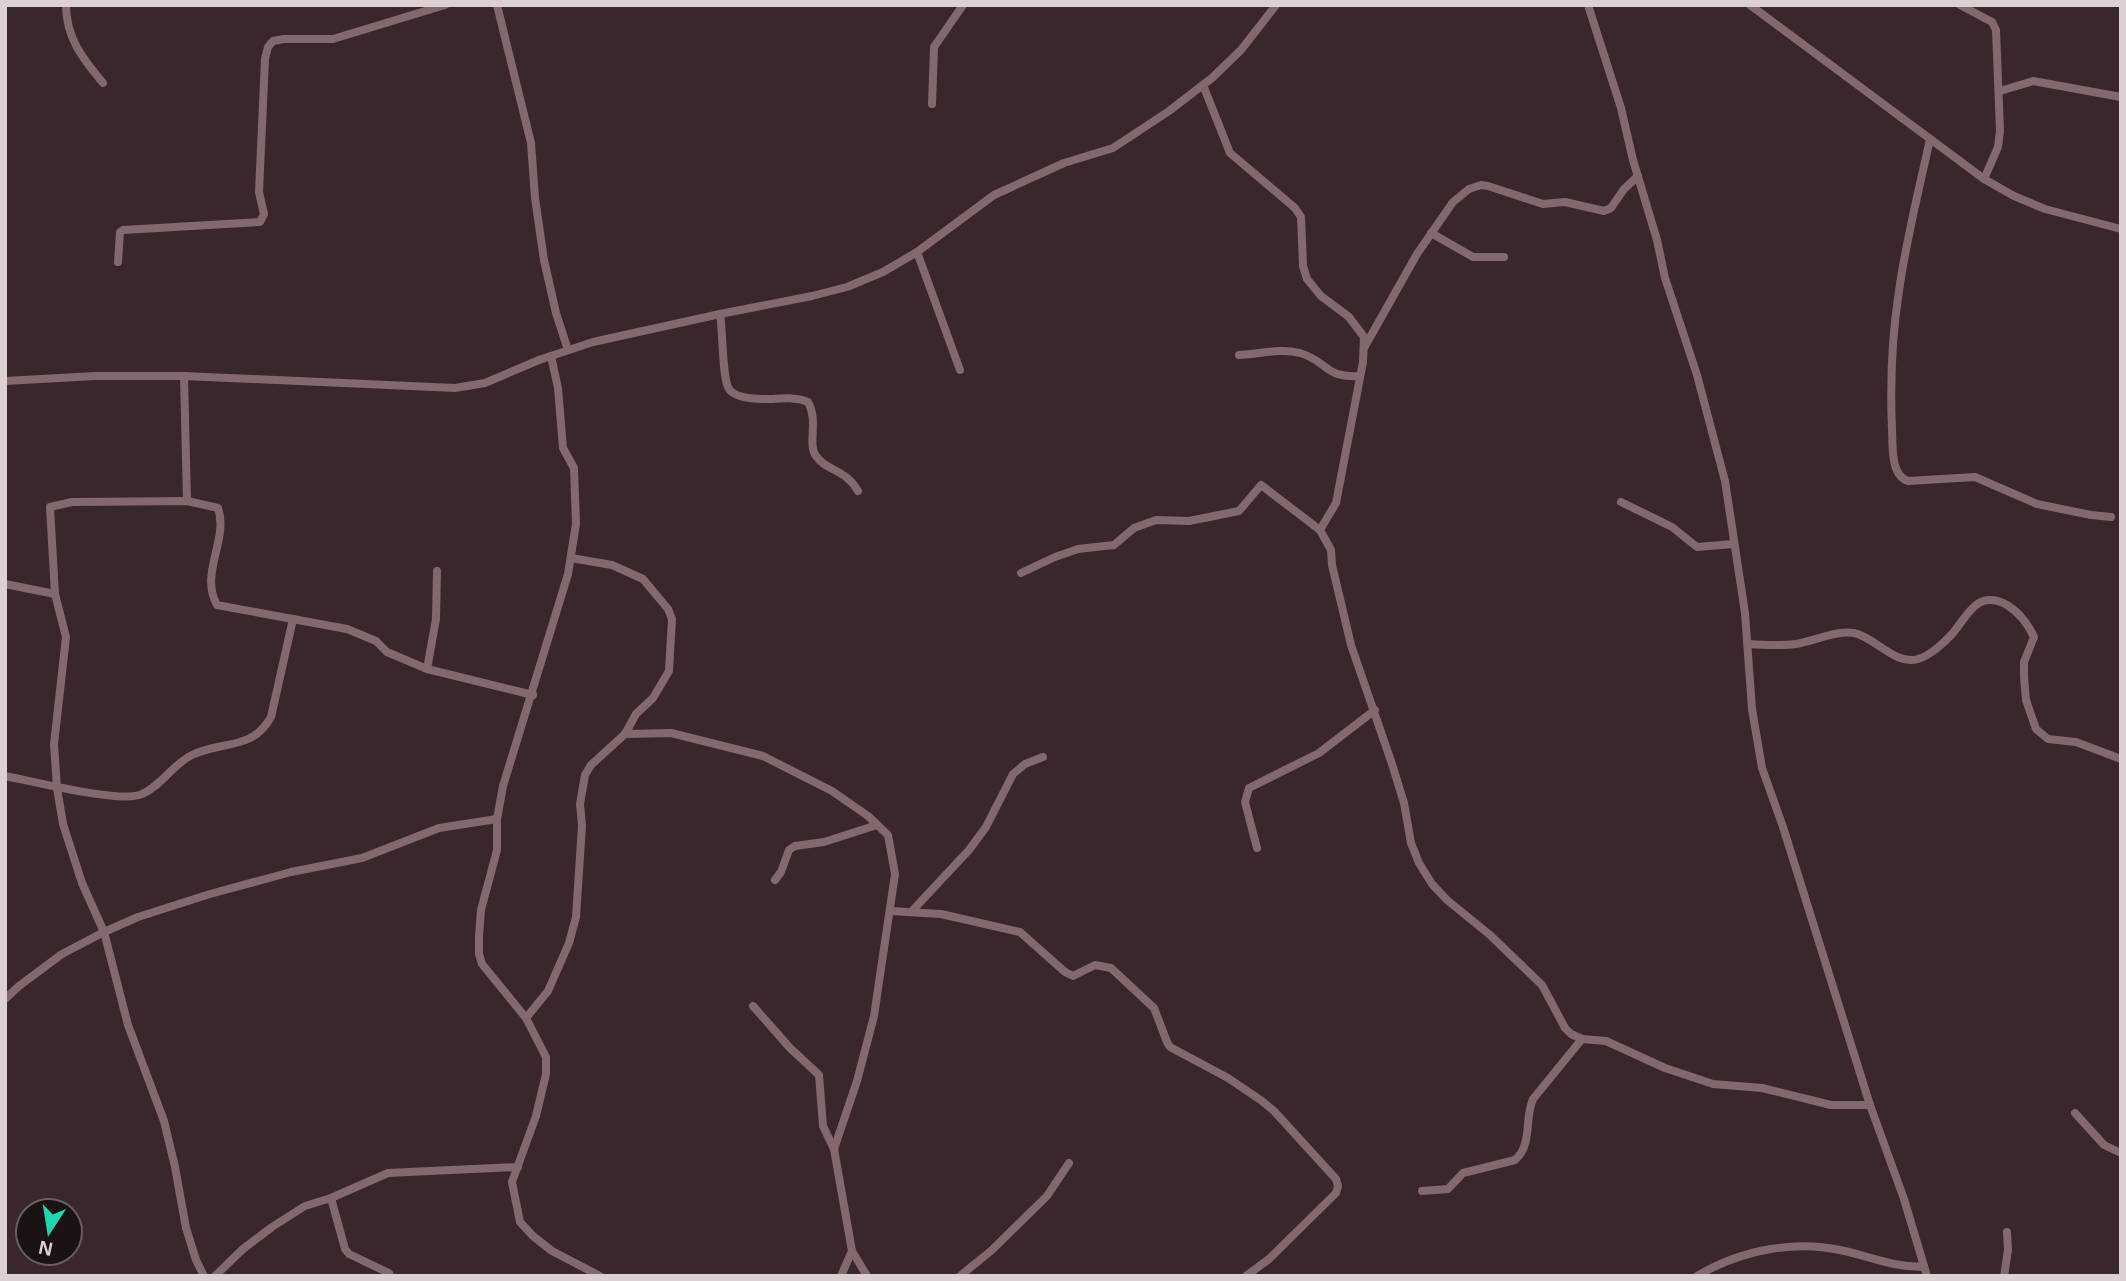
<svg xmlns="http://www.w3.org/2000/svg" width="2126" height="1281" viewBox="0 0 2126 1281" font-family="Helvetica,sans-serif">
<style>
.lines{fill:none;stroke-linecap:round;stroke-linejoin:round}
.minor{stroke:#83686e;stroke-width:8}
</style>
<rect width="100%" height="100%" fill="#39272b"/>
<g class="lines">
<g class="minor">
<path d="M66 5C66 38 83 59 103 83"/>
<path d="M497 5 531 143 535 198 544 260 556 313 568 350"/>
<path d="M1588 5 1621 108 1633 160 1657 240 1665 278 1697 375 1725 481 1745 613 1752 709 1762 768 1783 827 1870 1105 1904 1199 1927 1276"/>
<path d="M1750 5 1984 179 2014 196 2045 209 2121 229"/>
<path d="M1960 5 1992 22 1996 30 2000 131 1998 147 1984 179"/>
<path d="M1203 85 1230 153 1295 208 1301 217 1303 266 1307 279 1321 296 1349 317 1364 337 1363 362 1336 503 1320 530 1331 550 1332 565 1351 645 1392 764 1404 803 1411 843 1419 863 1432 884 1447 900 1490 935 1542 985 1565 1028 1571 1034 1582 1039 1606 1041 1665 1068 1713 1084 1762 1088 1831 1105H1870"/>
<path d="M2000 91 2033 81 2121 97"/>
<path d="M932 104 934 47 963 5"/>
<path d="M1930 139C1919 190 1906 240 1899 291 1892 336 1890 383 1892 429 1893 445 1890 475 1908 481L1975 477 2037 504 2091 515 2111 517"/>
<path d="M1431 233 1473 257H1504"/>
<path d="M917 252 960 370"/>
<path d="M118 262 120 232 123 230 260 222 264 214 259 192 265 59 268 47 273 41 284 39H333L445 5"/>
<path d="M720 314C723 330 722 379 729 389 735 398 755 399 765 399 779 399 795 396 808 402 819 421 807 444 816 456 826 471 846 469 858 491"/>
<path d="M1364 348 1417 254 1453 202 1469 189 1481 185 1488 186 1543 204 1565 202 1604 211 1611 208 1624 189 1638 176"/>
<path d="M1239 355C1258 354 1281 348 1300 353 1328 361 1323 378 1360 376"/>
<path d="M551 356 558 388 563 448 574 468 576 524 568 574 503 786 497 819V850L481 910 479 936V954L482 964 526 1018 546 1057V1074L536 1116 512 1182 520 1222 533 1236 552 1251 600 1276"/>
<path d="M184 376 187 501"/>
<path d="M5 381 96 376H184L455 388 485 383 539 360 593 342 720 314 812 296 847 287 883 272 917 252 994 195 1064 163 1113 148 1169 111 1212 78 1241 50 1276 5"/>
<path d="M1621 502 1672 527 1697 547 1733 544"/>
<path d="M1021 573 1055 557 1078 549 1114 545 1134 528 1156 520 1189 521 1239 511 1261 485 1320 530"/>
<path d="M5 584 55 594"/>
<path d="M1748 644C1764 645 1780 646 1796 644 1814 641 1837 630 1854 633 1875 637 1895 666 1918 659 1930 656 1945 642 1953 633 1968 615 1977 589 2007 605 2020 613 2028 624 2034 637L2024 662V677L2026 700 2036 729 2048 739 2076 742 2121 759"/>
<path d="M427 669 436 619 437 571"/>
<path d="M625 734 671 733 763 756 832 791 868 816 888 835 895 874 874 1016 857 1081 834 1149 852 1251 867 1276"/>
<path d="M5 776C32 781 121 804 142 794 161 786 173 764 192 755 223 740 252 751 271 717L293 619"/>
<path d="M1257 848 1245 802 1249 788 1319 753 1375 710"/>
<path d="M775 880 781 872 789 850 795 846 824 842 877 825"/>
<path d="M890 911 941 914 1020 932 1065 972 1073 976 1095 965 1111 968 1154 1008 1167 1042 1170 1047 1228 1078 1262 1101 1274 1111 1336 1179 1338 1186 1336 1193 1269 1259 1246 1276"/>
<path d="M912 911 969 850 986 827 1013 774 1025 764 1043 757"/>
<path d="M5 999 19 986 62 954 104 932 138 917 210 894 291 872 362 858 439 828 497 819"/>
<path d="M753 1006 790 1048 819 1075 823 1126 834 1149"/>
<path d="M526 1018 548 991 569 943 576 917 582 826 580 804 585 775 591 765 625 734 636 714 653 698 669 671 672 619 668 609 643 579 612 565 571 558"/>
<path d="M2075 1113 2104 1145 2121 1153"/>
<path d="M1422 1191 1448 1189 1463 1173 1515 1160C1533 1144 1524 1119 1533 1099L1582 1039"/>
<path d="M331 1198 345 1249 349 1254 389 1273 390 1276"/>
<path d="M204 1276 196 1260 186 1228 175 1167 164 1121 128 1025 104 932 82 883 63 824 57 788 54 744 66 637 55 594 50 507 72 502 187 501 218 508C229 540 199 573 217 605L347 629 376 641 387 652 427 669 533 695"/>
<path d="M215 1276 243 1249 272 1227 305 1206 331 1198 388 1173 518 1167"/>
<path d="M841 1276 852 1251"/>
<path d="M960 1276 992 1250 1047 1196 1069 1163"/>
<path d="M1697 1276C1743 1249 1797 1239 1849 1252 1876 1259 1895 1267 1924 1267"/>
<path d="M2004 1276 2008 1250 2007 1232"/>
</g>
</g>
<rect width="2126" height="1281" fill="none" stroke="#ddd0d3" stroke-width="14"/>
<g transform="translate(49 1232) rotate(192)"><circle r="33" fill="#1b1214" stroke="#695e60" stroke-width="2"/>
<path d="M0-5L12 26L0 18L-12 26Z" fill="#21d5b0"/>
<text y="-10" font-size="19" font-weight="bold" text-anchor="middle" fill="#ddd0d3">N</text>
</g>
</svg>
